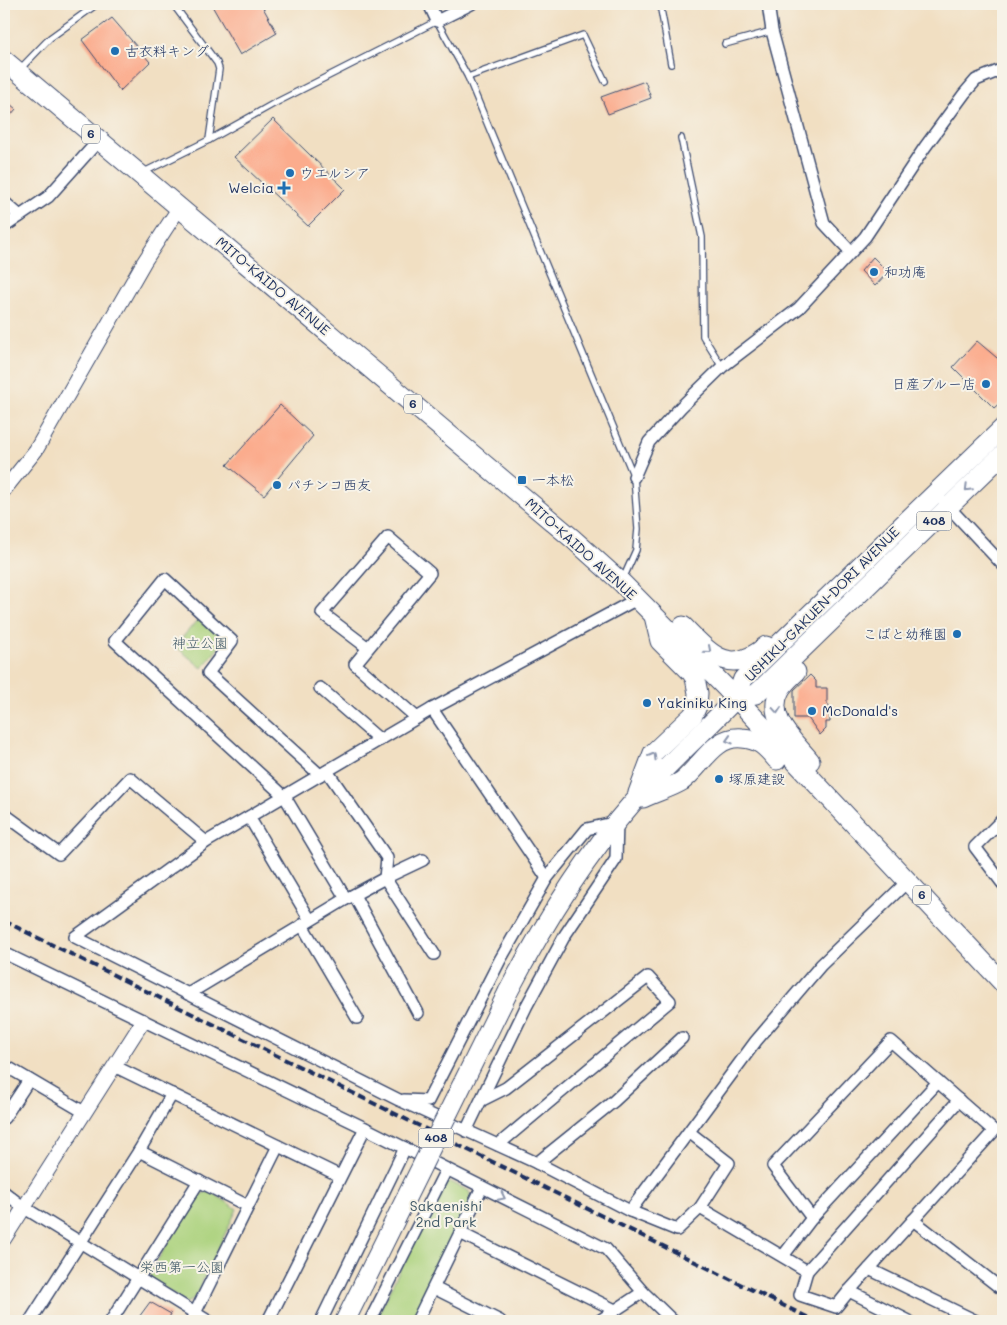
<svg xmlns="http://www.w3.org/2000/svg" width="1007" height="1325" viewBox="0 0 1007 1325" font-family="Mali,'Klee One',sans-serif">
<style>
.green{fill:#abd27d;stroke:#63806e}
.building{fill:#fbac8d}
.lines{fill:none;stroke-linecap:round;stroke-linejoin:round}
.service-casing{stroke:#3b496d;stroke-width:8}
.minor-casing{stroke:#3b496d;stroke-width:14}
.tertiary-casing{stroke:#3b496d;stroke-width:16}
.trunk-casing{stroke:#3b496d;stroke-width:21}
.service{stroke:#fff;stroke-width:5.5}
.minor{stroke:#fff;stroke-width:11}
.tertiary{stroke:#fff;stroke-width:14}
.trunk{stroke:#fff;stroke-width:19}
.rail{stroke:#1b2f5e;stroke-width:4;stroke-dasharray:8 4;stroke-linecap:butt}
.trunk-bridge-casing{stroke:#3b496d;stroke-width:21;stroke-linecap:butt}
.trunk-bridge{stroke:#fff;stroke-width:19}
.oneway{stroke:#8d97ae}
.poi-dot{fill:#1f6fb2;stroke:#f7f3e8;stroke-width:2}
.labels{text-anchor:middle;stroke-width:4;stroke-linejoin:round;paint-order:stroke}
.shield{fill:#f7f3e8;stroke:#5d6a87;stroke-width:1}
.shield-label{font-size:12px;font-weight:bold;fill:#1b2f5e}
.poi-label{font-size:14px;fill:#1b2f5e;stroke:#f7f3e8;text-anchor:start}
.street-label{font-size:14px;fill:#1b2f5e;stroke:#f7f3e8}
.park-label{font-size:14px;fill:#3f5866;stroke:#f7f3e8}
</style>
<rect width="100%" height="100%" fill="#f7f3e8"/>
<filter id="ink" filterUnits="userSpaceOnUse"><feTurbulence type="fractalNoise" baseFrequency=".02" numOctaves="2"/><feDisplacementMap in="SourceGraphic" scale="10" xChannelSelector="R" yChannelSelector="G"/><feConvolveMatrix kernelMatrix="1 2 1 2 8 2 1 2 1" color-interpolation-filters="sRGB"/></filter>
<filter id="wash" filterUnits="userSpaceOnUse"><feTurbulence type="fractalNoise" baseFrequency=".0096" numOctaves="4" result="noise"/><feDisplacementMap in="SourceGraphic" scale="20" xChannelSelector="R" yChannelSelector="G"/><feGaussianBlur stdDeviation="1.12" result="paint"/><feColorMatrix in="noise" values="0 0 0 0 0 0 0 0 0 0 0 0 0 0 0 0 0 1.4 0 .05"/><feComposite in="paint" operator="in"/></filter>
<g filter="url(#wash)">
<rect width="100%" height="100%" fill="#f1dfc2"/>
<g class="green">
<path d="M199 618 225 640 202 668 175 646Z"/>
<path d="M451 1182 469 1191 472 1201 413 1321H375L440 1186Z"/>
<path d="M210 1191 237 1209 194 1299 186 1303 151 1279 150 1272 198 1195Z"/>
</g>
<g id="blocks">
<g class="building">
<path d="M211 4H261L277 33 240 55Z"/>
<path d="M112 18 150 62 120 91 82 40Z"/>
<path d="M645 81 651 98 608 114 601 97Z"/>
<path d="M4 99 16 109 4 123Z"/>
<path d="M273 119 345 189 308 226 234 157Z"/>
<path d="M873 257 888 272 875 286 861 271Z"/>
<path d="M977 341 1003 363V400L994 408 953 367Z"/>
<path d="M280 405 313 436 264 495 227 465Z"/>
<path d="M810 675 816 681V688H827V704L829 705 830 722H826V729L820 735 808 718H794V690Z"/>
<path d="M150 1302 171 1314 167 1321H146L139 1317Z"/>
</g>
</g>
</g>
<g filter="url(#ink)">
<use href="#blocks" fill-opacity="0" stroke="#3b496d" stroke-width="1"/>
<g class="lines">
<g class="service-casing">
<g id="service">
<path d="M173 4 217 63 219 69 209 140"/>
<path d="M660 4 671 64"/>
<path d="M725 44 772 31"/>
<path d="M19 70 50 38 97 4"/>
<path d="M468 77 583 35 605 81"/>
<path d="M681 138 702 237 703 336 722 367"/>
<path d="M142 173 209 140 275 103 437 21 468 77 634 477 638 529 636 550 623 579"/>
</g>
</g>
<g class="minor-casing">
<g id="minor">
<path d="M429 4 437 21 471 4"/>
<path d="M768 4 772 31 824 223 851 252"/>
<path d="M4 202 20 216 4 227"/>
<path d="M20 216 48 197 99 140"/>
<path d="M634 477 649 442 681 407 722 367 799 308 865 237 925 147 964 94 976 80 1003 69"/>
<path d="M944 502 1003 565"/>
<path d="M637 599 432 709 206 842 75 937 399 1100 537 1163 630 1211 677 1230 700 1208 807 1271 800 1295 836 1307 849 1291 994 1131 891 1041 773 1166 812 1218"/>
<path d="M368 648 322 613 388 537 430 573 355 664 417 718"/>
<path d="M320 688 380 740"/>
<path d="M432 709 547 878"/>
<path d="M327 771 387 858 385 878 434 954"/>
<path d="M320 775 208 673 232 641 165 579 115 641 285 797 346 899 385 878 423 860"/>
<path d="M4 814 59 854 130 778 206 842"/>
<path d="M249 817 310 920"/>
<path d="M1003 819 975 847 1003 884"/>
<path d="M354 895 418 1013"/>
<path d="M302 925 357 1018"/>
<path d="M4 953 365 1128 606 1249 643 1292 673 1321"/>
<path d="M188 994 346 899"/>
<path d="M4 1065 84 1112"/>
<path d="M114 1066 340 1176"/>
<path d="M404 1100 428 1101 500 960 547 878 587 829 617 822 616 859 565 935 526 1007 466 1131"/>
<path d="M482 1100 506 1088 648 977 670 1001 498 1145"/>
<path d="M4 1118 29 1080"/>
<path d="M689 1132 729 1163 700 1208"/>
<path d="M139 1151 248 1206"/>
<path d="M537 1163 614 1101 682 1038"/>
<path d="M4 1192 23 1207 208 1321"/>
<path d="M630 1211 756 1041 821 965 909 880"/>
<path d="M913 1220 1003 1290"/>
<path d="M460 1233 482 1187"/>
<path d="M783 1256 812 1218 938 1082"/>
<path d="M869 1269 976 1321"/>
<path d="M807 1271 959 1100"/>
<path d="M434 1288 500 1321"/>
<path d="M849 1291 909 1321"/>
<path d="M30 1321 139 1151 172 1094"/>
<path d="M111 1321 199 1181"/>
<path d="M191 1321 278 1146"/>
<path d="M268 1321 365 1128"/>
<path d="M321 1321 405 1148"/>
<path d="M370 1321 446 1170"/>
<path d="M417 1321 460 1233 615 1310"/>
<path d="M599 1321 643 1292"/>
</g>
</g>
<g class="tertiary-casing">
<g id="tertiary">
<path d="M4 490 36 450 144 262 179 208"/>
<path d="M4 1239 143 1021"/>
</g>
</g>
<g class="trunk-casing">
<g id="trunk">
<path d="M4 60 573 539 622 583 736 698 1003 983"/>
<path d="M683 626C710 653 729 678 766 646"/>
<path d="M796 672C791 677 784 683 780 690 765 717 794 741 810 761"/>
<path d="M736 698 756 694 1003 454"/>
<path d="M638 793 653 753 693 715 697 706 698 693 695 678 691 672 660 641 654 616"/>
<path d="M643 798C655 792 671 788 682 781 702 766 714 735 742 738 759 739 766 747 777 760"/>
<path d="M508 992C543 925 584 858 634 801 666 765 703 733 736 698L743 679 1003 428"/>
<path d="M345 1321 364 1283"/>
</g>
</g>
<use href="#service" class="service"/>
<use href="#minor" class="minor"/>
<use href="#tertiary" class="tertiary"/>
<use href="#trunk" class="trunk"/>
<path class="rail" d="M4 921 815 1321"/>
<g class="trunk-bridge-casing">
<path id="trunk-bridge" d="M364 1283 508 992"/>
</g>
<use href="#trunk-bridge" class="trunk-bridge"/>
</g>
<defs><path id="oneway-chevron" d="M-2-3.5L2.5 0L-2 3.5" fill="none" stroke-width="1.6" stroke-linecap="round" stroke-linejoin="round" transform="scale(1.25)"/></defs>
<g class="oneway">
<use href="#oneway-chevron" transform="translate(968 488) rotate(135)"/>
<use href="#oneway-chevron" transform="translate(708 650) rotate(41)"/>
<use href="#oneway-chevron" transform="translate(777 710) rotate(85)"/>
<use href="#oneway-chevron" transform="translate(729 740) rotate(163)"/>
<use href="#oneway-chevron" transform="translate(653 756) rotate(-60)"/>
<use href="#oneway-chevron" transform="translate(502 1197) rotate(26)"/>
</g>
</g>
<g class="poi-dot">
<circle cx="115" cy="51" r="5"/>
<circle cx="290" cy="173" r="5"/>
<path d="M281.5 180.5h5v5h5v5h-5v5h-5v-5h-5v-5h5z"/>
<circle cx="874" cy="272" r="5"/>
<circle cx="986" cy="384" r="5"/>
<rect x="517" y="475" width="10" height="10" rx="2.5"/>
<circle cx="277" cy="485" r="5"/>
<circle cx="957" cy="634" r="5"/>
<circle cx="647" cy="703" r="5"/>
<circle cx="812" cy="711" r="5"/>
<circle cx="719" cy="779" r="5"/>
</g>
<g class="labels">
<g class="shield">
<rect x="82" y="124.5" width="18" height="19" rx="4"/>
<rect x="404" y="394.5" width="18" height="19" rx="4"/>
<rect x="916.5" y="511.5" width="35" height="19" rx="4"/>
<rect x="913" y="885.5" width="18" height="19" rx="4"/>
<rect x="418.5" y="1128.5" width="35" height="19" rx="4"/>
</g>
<g class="shield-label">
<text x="91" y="138">6</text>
<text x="413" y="408">6</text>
<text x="934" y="525">408</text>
<text x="922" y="899">6</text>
<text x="436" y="1142">408</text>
</g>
<g class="poi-label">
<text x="125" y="56">古衣料キング</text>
<text x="300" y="178">ウエルシア</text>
<text x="274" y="193" text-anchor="end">Welcia</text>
<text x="884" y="277">和功庵</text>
<text x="976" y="389" text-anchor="end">日産ブルー店</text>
<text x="532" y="485">一本松</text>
<text x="287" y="490">パチンコ西友</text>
<text x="947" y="639" text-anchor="end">こばと幼稚園</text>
<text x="657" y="708">Yakiniku King</text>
<text x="822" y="716">McDonald's</text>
<text x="729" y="784">塚原建設</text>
</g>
<g class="street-label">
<text transform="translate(273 286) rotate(40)" y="5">MITO-KAIDO AVENUE</text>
<text transform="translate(581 549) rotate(42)" y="5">MITO-KAIDO AVENUE</text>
<text transform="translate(822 604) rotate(-45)" y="5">USHIKU-GAKUEN-DORI AVENUE</text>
</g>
<g class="park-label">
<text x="200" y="648">神立公園</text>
<text x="446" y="1211">Sakaenishi<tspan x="446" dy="16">2nd Park</tspan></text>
<text x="182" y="1272">栄西第一公園</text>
</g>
</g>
<rect width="1007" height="1325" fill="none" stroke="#f7f3e8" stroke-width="20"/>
</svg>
